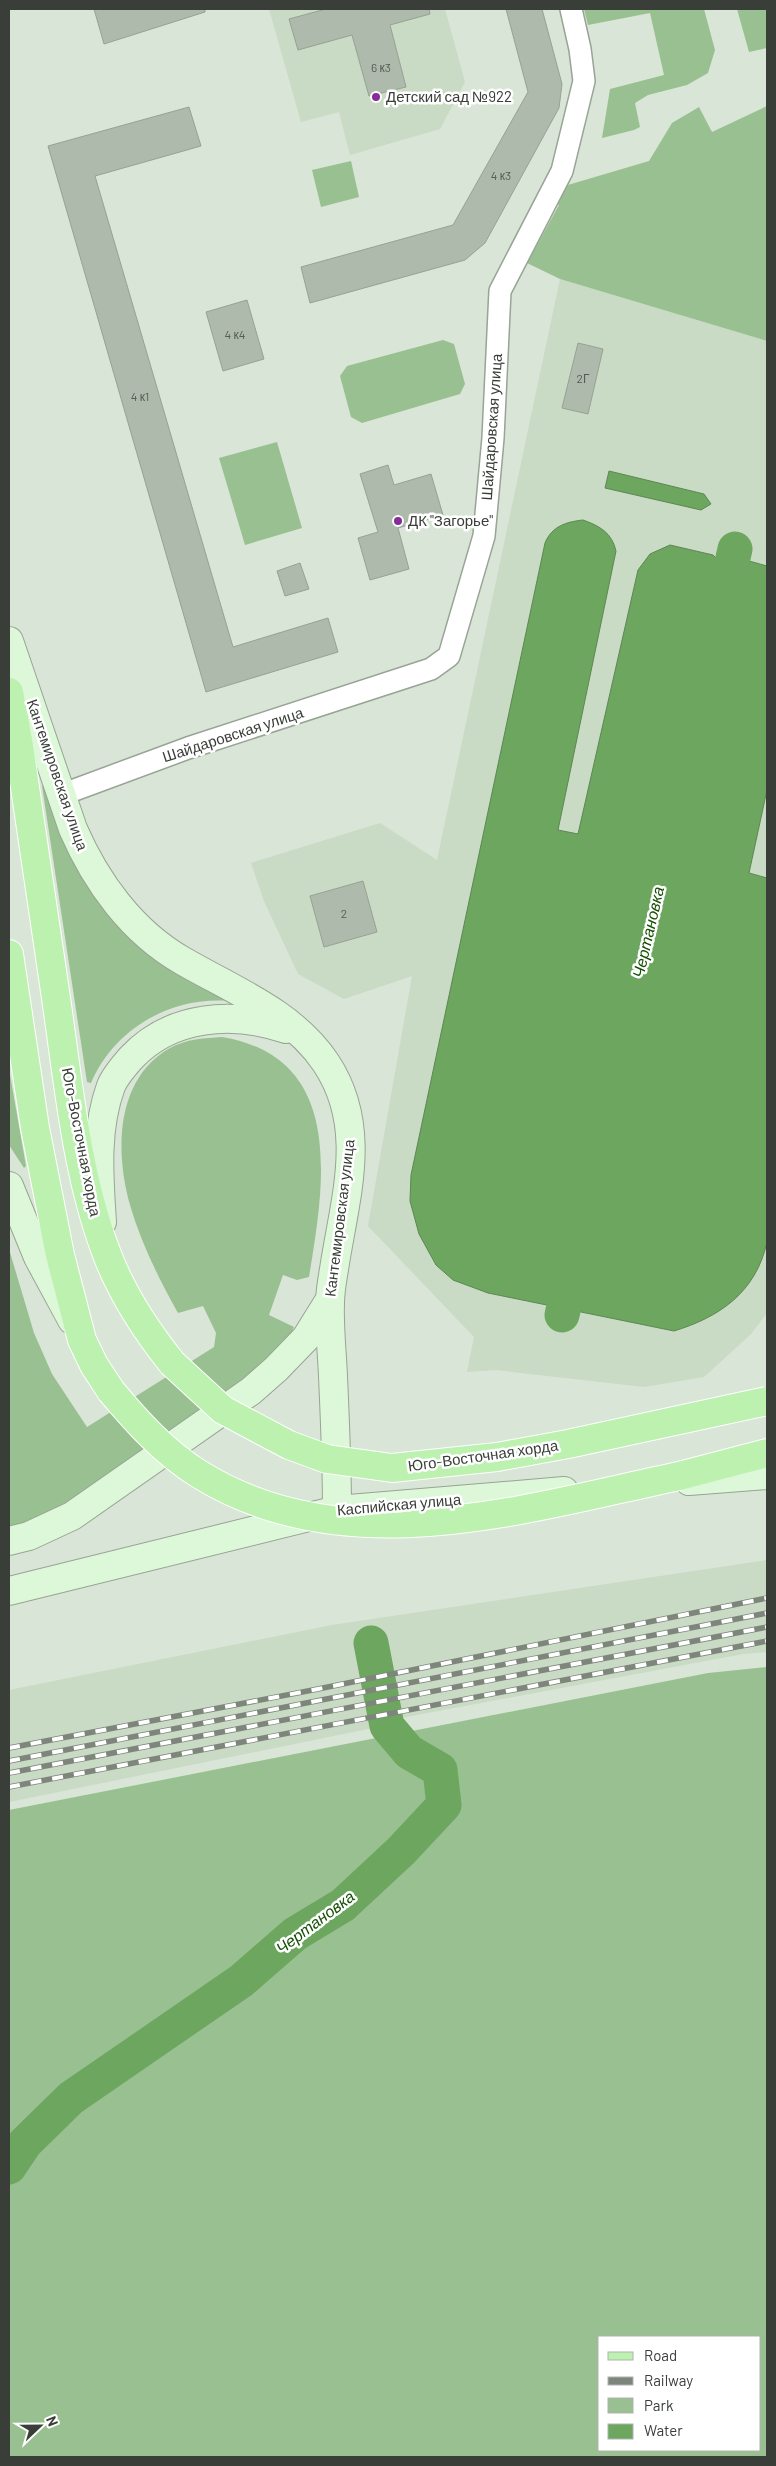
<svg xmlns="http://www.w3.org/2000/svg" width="776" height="2466" viewBox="0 0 776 2466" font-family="Barlow,sans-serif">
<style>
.built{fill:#c9dac5}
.green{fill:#99c090;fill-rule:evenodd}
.water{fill:#6ca65f;stroke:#5d8753}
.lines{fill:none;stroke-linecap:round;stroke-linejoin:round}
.river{stroke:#6ca65f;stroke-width:35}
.building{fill:#aebaab;stroke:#96a293}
.street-casing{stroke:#98a495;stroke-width:24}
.secondary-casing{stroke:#98a495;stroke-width:30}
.primary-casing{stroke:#fff;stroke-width:30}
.street{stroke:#fff;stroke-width:21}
.secondary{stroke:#ddf8d8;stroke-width:28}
.primary{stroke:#bcf1b0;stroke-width:28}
.rail-casing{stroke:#7e867c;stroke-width:5.5}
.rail{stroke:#fff;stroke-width:4;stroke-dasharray:11;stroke-linecap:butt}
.primary-bridge-casing{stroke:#fff;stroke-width:30;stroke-linecap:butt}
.primary-bridge{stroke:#bcf1b0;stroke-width:28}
.poi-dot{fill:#852c98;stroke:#fff;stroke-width:2}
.labels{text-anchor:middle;stroke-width:5;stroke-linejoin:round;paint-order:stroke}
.number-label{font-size:12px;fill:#565d55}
.poi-label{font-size:15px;fill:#393e38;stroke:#fff;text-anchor:start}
.street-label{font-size:15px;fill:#393e38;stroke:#fff}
.water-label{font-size:16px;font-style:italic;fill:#154f03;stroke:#fff}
</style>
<rect width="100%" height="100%" fill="#d9e5d6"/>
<g class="built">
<path d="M269 9H445L465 82 440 129 350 155 339 112 301 122Z"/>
<path d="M560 279 767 341V1313L751 1334 704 1377 644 1387 496 1370 467 1372 474 1337 368 1226 412 976 344 999 298 974 264 901 251 863 380 823 437 860Z"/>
<path d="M767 1560V1652L743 1654 390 1720 373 1728 9 1802V1690L332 1625Z"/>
</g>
<g class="green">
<path d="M584 9H704L715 50 708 73 687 85 648 95 635 103 640 127 634 130 602 138 610 89 664 75 650 13 588 25Z"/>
<path d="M737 9H767V48L749 52Z"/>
<path d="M767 106V341L560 279 527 263 559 205 552 202 551 190 649 161 672 123 699 107 712 132Z"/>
<path d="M351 161 359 197 321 207 312 170Z"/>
<path d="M443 340 454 344 465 384 460 394 362 423 351 417 340 376 347 366Z"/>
<path d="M277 442 302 528 245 545 219 458Z"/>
<path d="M45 785 61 831 229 1001C171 996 114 1029 91 1083L87 1082 42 786Z"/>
<path d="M222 1037C347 1058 324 1185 309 1277L297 1280 283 1275 269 1315 294 1327 288 1341 263 1370 67 1507 9 1531V1249L34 1333 52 1374 87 1427 214 1347 216 1333 203 1306 178 1313C159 1279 141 1243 130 1205 115 1152 115 1079 170 1048 186 1039 205 1038 222 1037Z"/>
<path d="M9 1069 26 1166 24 1168 9 1145Z"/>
<path d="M767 1667V2457H9V1810L708 1673ZM600 2337H760V2450H600Z"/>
</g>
<g class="water">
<path d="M609 471 704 494 711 504 701 510 605 488Z"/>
<path d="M583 520C600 526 612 533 616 551L558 830 578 834 638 570 650 554 670 545 713 555 717 559 552 1298 576 1302 745 566 749 561 767 566V790L749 873 767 878V1242C756 1292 720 1317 674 1331L488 1293 453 1280 436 1265 419 1234 410 1201 411 1175 545 543C552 526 566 522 583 520Z"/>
</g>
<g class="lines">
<g class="river">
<path d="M562 1315 735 549"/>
<path d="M9 2167 25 2143 71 2098 241 1981 295 1934 343 1905 401 1851 444 1805 440 1770 409 1752 387 1726 371 1643"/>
</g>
</g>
<g class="building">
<path d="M94 9H205V12L104 44Z"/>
<path d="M326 9H429L430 14 390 25 406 87 369 96 352 35 298 50 289 19Z"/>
<path d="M506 9H542L562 84 559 108 485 243 465 260 310 303 301 267 453 225 528 92Z"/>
<path d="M189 107 201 146 95 176 233 647 328 618 338 652 206 692 48 146Z"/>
<path d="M247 300 264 359 223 371 206 312Z"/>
<path d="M578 343 603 349 588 414 562 408Z"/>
<path d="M388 465 394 485 431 474 443 515 398 528 409 569 370 580 358 538 378 532 360 474Z"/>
<path d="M300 563 309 589 285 596 277 571Z"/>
<path d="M363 881 377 932 324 947 310 896Z"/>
</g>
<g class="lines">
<g class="street-casing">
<path id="street" d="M61 795 188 748 431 669 449 656 484 536 493 438 500 291 562 171 584 81 580 49 571 9"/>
</g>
<g class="secondary-casing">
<g id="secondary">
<path d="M9 641 73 829C96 882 132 932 183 961 233 990 293 1013 326 1063 368 1126 346 1194 335 1263 333 1276 330 1290 330 1303 329 1327 332 1352 333 1376 335 1421 337 1465 337 1510"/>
<path d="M9 1186 38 1257 72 1320"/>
<path d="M102 1222C99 1177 95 1129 111 1086 115 1076 124 1066 131 1058 171 1015 233 1011 286 1029"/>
<path d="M689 1481 767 1475"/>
<path d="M9 1541 29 1536 72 1516 251 1391 276 1369 306 1338 329 1301"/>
<path d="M9 1591 337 1510 564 1491"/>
</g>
</g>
<g class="primary-casing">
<g id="primary">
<path d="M9 692 18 740C31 826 43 912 56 998 68 1080 76 1171 105 1249 120 1291 144 1328 172 1363"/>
<path d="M9 954 35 1128 60 1255 82 1340 94 1365 111 1391"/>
<path d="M679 1476 767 1453"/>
</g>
</g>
<use href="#street" class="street"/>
<use href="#secondary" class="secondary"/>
<use href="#primary" class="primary"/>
<g class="rail-casing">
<g id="rail">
<path d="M9 1748 318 1689 767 1598"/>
<path d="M9 1761 767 1613"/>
<path d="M9 1773 767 1627"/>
<path d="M9 1787 767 1641"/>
</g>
</g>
<use href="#rail" class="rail"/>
<g class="primary-bridge-casing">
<g id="primary-bridge">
<path d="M172 1363 223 1410 289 1445 327 1459 392 1468 497 1457 568 1444 767 1401"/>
<path d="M111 1391C137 1422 165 1453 199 1474 345 1565 524 1509 679 1476"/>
</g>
</g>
<use href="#primary-bridge" class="primary-bridge"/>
</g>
<g class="poi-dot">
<circle cx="376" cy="97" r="5"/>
<circle cx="398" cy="521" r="5"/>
</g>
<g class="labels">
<g class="number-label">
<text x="381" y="72">6 к3</text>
<text x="501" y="180">4 к3</text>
<text x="235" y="339">4 к4</text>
<text x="583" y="383">2Г</text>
<text x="140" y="401">4 к1</text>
<text x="344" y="918">2</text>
</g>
<g class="poi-label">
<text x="386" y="102">Детский сад №922</text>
<text x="408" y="526">ДК "Загорье"</text>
</g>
<g class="street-label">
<text transform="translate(492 427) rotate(-86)" y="5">Шайдаровская улица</text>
<text transform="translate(233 735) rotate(-18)" y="5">Шайдаровская улица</text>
<text transform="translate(57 775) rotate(71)" y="5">Кантемировская улица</text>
<text transform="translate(81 1142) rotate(79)" y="5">Юго-Восточная хорда</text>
<text transform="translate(340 1218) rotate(-83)" y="5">Кантемировская улица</text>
<text transform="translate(483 1456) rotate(-8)" y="5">Юго-Восточная хорда</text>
<text transform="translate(399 1505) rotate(-5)" y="5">Каспийская улица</text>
</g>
<g class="water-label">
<text transform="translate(648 932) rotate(-77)" y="6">Чертановка</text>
<text transform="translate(315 1922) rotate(-37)" y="6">Чертановка</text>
</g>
</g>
<rect width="776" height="2466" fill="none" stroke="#393e38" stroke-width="20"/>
<rect x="598" y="2336" width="162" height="115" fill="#ffffff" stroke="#b0b2af"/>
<rect x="608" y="2352" width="25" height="8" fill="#bcf1b0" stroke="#b0b2af"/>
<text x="644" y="2361" font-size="15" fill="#393e38">Road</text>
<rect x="608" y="2377" width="25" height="8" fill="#7e867c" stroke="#b0b2af"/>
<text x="644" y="2386" font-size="15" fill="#393e38">Railway</text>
<rect x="608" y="2398" width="25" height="15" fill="#99c090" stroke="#b0b2af"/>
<text x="644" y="2411" font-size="15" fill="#393e38">Park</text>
<rect x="608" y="2424" width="25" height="15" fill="#6ca65f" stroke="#b0b2af"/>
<text x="644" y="2436" font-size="15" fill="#393e38">Water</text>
<g transform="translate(40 2426) rotate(68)" stroke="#ffffff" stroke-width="4" paint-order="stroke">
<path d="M0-4L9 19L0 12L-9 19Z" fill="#393e38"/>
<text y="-8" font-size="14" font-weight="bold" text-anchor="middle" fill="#393e38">N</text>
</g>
</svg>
